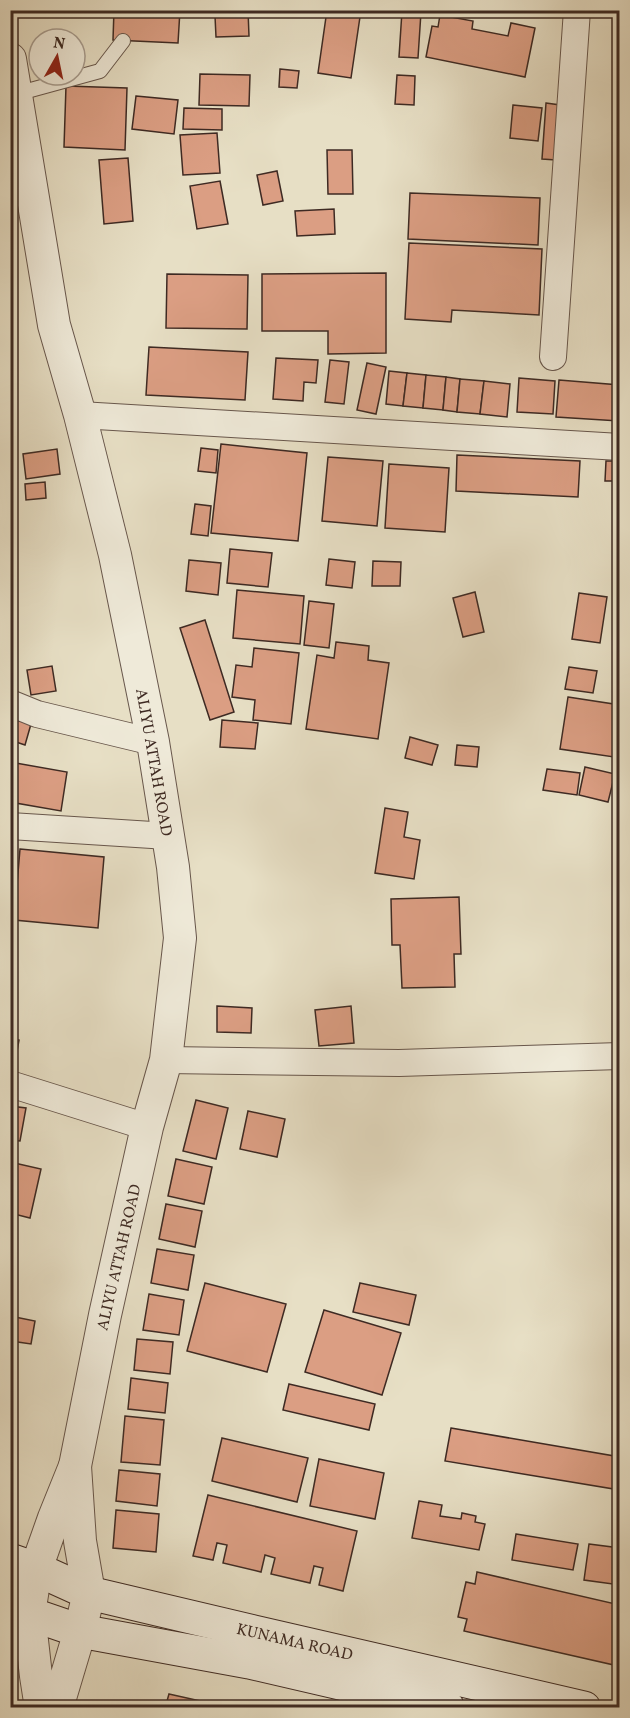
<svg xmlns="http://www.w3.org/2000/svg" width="630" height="1718" viewBox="0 0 630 1718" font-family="Vollkorn,serif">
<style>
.building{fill:#db9e83;stroke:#3e2a23;stroke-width:1.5}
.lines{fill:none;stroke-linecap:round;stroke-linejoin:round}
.service-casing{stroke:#68574c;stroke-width:16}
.minor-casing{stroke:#68574c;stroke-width:28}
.tertiary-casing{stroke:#68574c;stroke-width:34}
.secondary-casing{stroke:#3e2a23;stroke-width:35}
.service{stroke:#efead9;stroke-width:14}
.minor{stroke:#efead9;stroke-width:26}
.tertiary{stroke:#efead9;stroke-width:32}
.secondary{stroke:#efead9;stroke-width:33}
.labels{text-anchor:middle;stroke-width:4.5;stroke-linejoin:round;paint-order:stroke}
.street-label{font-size:16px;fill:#3e2a23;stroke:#efead9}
</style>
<rect width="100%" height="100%" fill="#e7dfc5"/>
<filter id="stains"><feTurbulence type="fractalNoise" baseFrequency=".00333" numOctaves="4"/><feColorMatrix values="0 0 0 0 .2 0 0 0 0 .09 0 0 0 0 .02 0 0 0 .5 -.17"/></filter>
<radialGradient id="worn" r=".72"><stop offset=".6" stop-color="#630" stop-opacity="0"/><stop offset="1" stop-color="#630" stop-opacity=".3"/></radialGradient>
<g class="building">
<path d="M114 10H180L178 43 113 40Z"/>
<path d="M207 10H248L249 36 216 37 215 16 207 17Z"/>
<path d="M327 10H361L351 78 318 73Z"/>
<path d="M402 11 421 12 418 58 399 57Z"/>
<path d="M440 15 473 21 472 29 508 36 511 23 535 28 525 77 426 57 432 26 438 27Z"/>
<path d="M280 69 299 71 297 88 279 87Z"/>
<path d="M200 74 250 75 249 106 199 105Z"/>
<path d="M397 75 415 76 414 105 395 104Z"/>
<path d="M66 86 127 88 125 150 64 147Z"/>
<path d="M136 96 178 100 174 134 132 129Z"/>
<path d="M546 103 560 105 556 160 542 159Z"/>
<path d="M513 105 542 108 538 141 510 138Z"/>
<path d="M184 108 222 109V130L183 129Z"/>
<path d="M217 133 220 173 183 175 180 135Z"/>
<path d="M327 150H352L353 194H328Z"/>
<path d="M128 158 133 221 104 224 99 160Z"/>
<path d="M277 171 283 201 263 205 257 175Z"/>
<path d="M220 181 228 224 197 229 190 186Z"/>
<path d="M410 193 540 198 538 245 408 239Z"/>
<path d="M334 209 335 234 297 236 295 211Z"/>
<path d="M409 243 542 249 539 315 452 310 451 322 405 319Z"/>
<path d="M386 273V353L328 354V331H262V274Z"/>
<path d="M167 274 248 275 247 329 166 328Z"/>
<path d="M149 347 248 352 245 400 146 395Z"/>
<path d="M276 358 318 360 316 383 304 382 303 401 273 399Z"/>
<path d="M330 360 349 362 344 404 325 402Z"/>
<path d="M367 363 386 367 376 414 357 410Z"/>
<path d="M389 371 407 373 403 406 386 404Z"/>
<path d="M407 373 426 375 423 408 403 406Z"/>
<path d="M426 375 446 377 443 410 423 408Z"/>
<path d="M446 377 460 379 457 412 443 410Z"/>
<path d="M519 378 555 381 553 414 517 412Z"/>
<path d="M460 379 484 381 480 414 457 412Z"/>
<path d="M559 380 620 385 619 421 556 417Z"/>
<path d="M484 381 510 384 507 417 480 414Z"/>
<path d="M221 444 307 453 298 541 211 533Z"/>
<path d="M201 448 218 450 216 473 198 471Z"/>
<path d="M57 449 60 474 26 479 23 454Z"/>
<path d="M457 455 580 461 578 497 456 491Z"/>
<path d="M328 457 383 461 377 526 322 521Z"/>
<path d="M606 461H620V481H605Z"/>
<path d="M389 464 449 468 445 532 385 528Z"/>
<path d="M45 482 46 498 26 500 25 484Z"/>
<path d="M195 504 211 506 208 536 191 534Z"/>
<path d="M230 549 272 553 268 587 227 583Z"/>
<path d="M329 559 355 562 352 588 326 585Z"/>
<path d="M189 560 221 563 218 595 186 591Z"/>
<path d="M373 561 401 562 400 586H372Z"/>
<path d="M237 590 304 596 300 644 233 638Z"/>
<path d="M475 592 484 632 463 637 453 598Z"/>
<path d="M579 593 607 597 600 643 572 639Z"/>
<path d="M309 601 334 604 329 648 304 645Z"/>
<path d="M205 620 234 712 210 720 180 628Z"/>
<path d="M336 642 369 646 368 660 389 663 378 739 306 729 317 655 334 658Z"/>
<path d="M254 648 299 653 291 724 253 720 255 700 232 697 236 665 252 667Z"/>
<path d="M52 666 56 691 31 695 27 670Z"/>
<path d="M569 667 597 671 593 693 565 689Z"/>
<path d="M568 697 620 705V723L614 757 560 749Z"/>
<path d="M10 718 31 724 25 745 10 740Z"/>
<path d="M222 720 258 723 255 749 220 747Z"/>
<path d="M410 737 438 745 432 765 405 758Z"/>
<path d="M457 745 479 747 477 767 455 765Z"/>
<path d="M10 762 67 772 61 811 10 802Z"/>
<path d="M585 767 615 774 608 802 579 795Z"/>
<path d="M547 769 580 773 577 795 543 790Z"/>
<path d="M385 808 408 812 404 837 420 840 414 879 375 873Z"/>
<path d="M20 849 104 857 98 928 14 920Z"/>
<path d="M459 897 461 954H454L455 987 402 988 400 945H392L391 899Z"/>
<path d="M217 1006 252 1008 251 1033 217 1032Z"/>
<path d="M351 1006 354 1043 319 1046 315 1010Z"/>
<path d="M10 1038 19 1040 15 1062 10 1061Z"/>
<path d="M196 1100 228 1108 216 1159 183 1151Z"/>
<path d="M10 1106 26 1108 20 1141 10 1140Z"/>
<path d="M248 1111 285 1119 277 1157 240 1149Z"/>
<path d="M176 1159 212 1167 204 1204 168 1196Z"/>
<path d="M10 1162 41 1169 30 1218 10 1213Z"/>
<path d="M166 1204 202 1211 195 1247 159 1239Z"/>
<path d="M157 1249 194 1255 188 1290 151 1283Z"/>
<path d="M205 1283 286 1304 267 1372 187 1351Z"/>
<path d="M360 1283 416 1295 409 1325 353 1312Z"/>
<path d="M149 1294 184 1300 179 1335 143 1330Z"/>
<path d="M324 1310 401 1333 382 1395 305 1372Z"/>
<path d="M15 1317 35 1321 31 1344 11 1341Z"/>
<path d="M137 1339 173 1342 170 1374 134 1370Z"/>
<path d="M131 1378 168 1383 165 1413 128 1409Z"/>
<path d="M289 1384 375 1404 369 1430 283 1410Z"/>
<path d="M125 1416 164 1420 160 1465 121 1462Z"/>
<path d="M451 1428 620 1457V1490L445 1461Z"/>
<path d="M222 1438 308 1458 297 1502 212 1481Z"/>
<path d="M319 1459 384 1473 375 1519 310 1506Z"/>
<path d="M119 1470 160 1474 157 1506 116 1501Z"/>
<path d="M208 1495 357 1531 343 1591 319 1585 323 1568 314 1566 310 1583 271 1574 275 1558 265 1555 261 1572 223 1563 227 1545 217 1543 213 1560 193 1556Z"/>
<path d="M419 1501 442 1505 440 1516 461 1519 462 1513 476 1516 475 1522 485 1524 479 1550 412 1538Z"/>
<path d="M116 1510 159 1514 156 1552 113 1548Z"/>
<path d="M516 1534 578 1544 573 1570 512 1560Z"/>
<path d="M589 1544 620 1548V1585L584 1580Z"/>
<path d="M477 1572 620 1605V1641L614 1665 464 1631 467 1619 458 1617 466 1582 475 1584Z"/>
<path d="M169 1694 214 1704 213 1708H165Z"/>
</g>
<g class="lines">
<g class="service-casing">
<path id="service" d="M16 94 100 71 123 41"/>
</g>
<g class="minor-casing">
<g id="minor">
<path d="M553 357 577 10"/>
<path d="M80 415 620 447"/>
<path d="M10 703 37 714 153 742"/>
<path d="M10 826 168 836"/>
<path d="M166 1060 399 1063 620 1056"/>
<path d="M10 1084 147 1127"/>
</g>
</g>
<g class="tertiary-casing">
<g id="tertiary">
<path d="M10 59 54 325 80 415 115 555 153 742 173 867 180 938 166 1060 147 1127 105 1315 75 1466"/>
<path d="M41 1708 36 1676 29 1614 36 1569 54 1518 75 1466 80 1541 89 1593 80 1631 57 1708"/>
</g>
</g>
<g class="secondary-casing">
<g id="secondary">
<path d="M10 1560 36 1569 89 1593 254 1632 584 1708"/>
<path d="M10 1607 80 1631 249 1662 448 1708"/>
</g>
</g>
<use href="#service" class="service"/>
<use href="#minor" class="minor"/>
<use href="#tertiary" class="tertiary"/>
<use href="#secondary" class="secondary"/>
</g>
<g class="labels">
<g class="street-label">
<text transform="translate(155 762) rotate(80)" y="6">ALIYU ATTAH ROAD</text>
<text transform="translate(118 1257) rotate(-77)" y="6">ALIYU ATTAH ROAD</text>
<text transform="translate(295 1641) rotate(13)" y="6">KUNAMA ROAD</text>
</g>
</g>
<rect width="630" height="1718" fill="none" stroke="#e7dfc5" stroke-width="36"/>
<rect x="12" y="12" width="606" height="1694" fill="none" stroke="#3e2a23" stroke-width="3"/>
<rect x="18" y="18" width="594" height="1682" fill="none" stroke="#3e2a23" stroke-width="1.5"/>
<g transform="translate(57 57) rotate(9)"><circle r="28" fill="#efead9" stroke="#a89d90" stroke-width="1.5"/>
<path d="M0-4.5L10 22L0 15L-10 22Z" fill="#8f2418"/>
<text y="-9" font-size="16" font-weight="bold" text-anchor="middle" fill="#3e2a23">N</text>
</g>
<rect width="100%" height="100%" filter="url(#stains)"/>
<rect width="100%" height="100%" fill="url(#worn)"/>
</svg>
